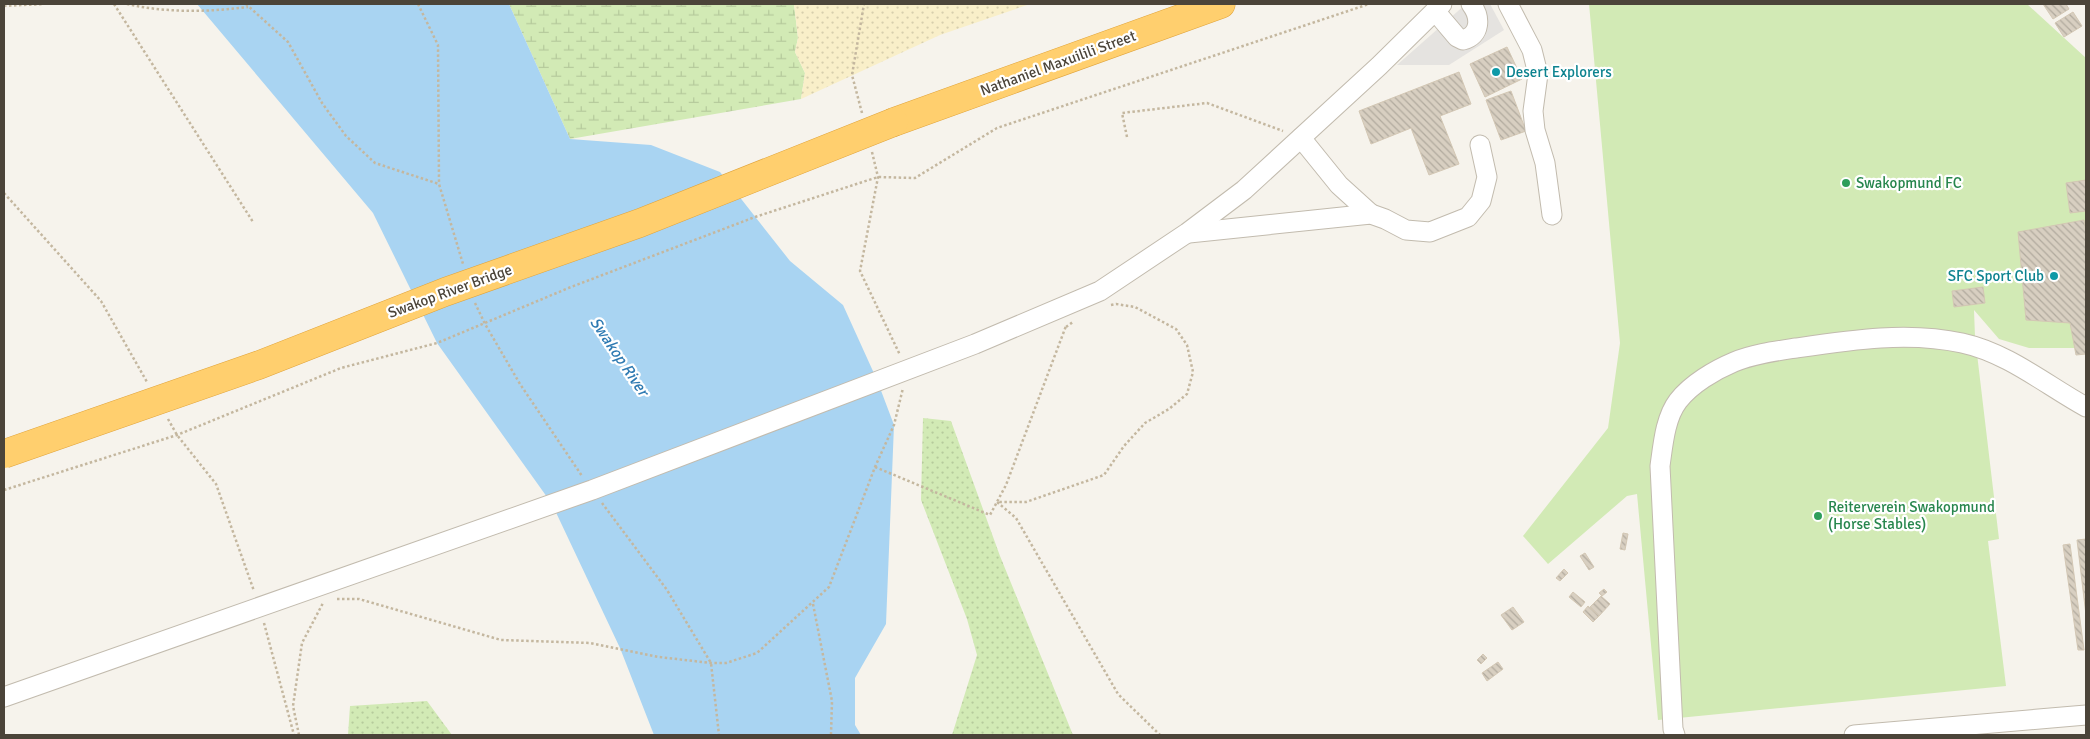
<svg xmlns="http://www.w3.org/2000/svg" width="2090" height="739" viewBox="0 0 2090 739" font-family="Signika,sans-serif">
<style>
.grass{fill:url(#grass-dots)}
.wetland{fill:url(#wetland-marsh)}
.sand{fill:url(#sand-dots)}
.park{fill:#d2eab5}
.parking{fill:#e5e3e0}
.water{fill:#a9d4f2}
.building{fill:url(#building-back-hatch);stroke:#d3c7b4}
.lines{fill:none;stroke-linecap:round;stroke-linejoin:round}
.minor-casing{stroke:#c2bbae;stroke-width:21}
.highway-casing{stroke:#e0a43c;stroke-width:29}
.path{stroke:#c4b79f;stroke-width:2.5;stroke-dasharray:2.5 2.5;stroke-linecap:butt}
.minor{stroke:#fff;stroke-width:19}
.highway{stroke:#ffcf6e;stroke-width:28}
.highway-bridge-casing{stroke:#e0a43c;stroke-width:29;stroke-linecap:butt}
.highway-bridge{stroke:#ffcf6e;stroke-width:28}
.culture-dot{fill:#0f9aa8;stroke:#fff;stroke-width:2}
.leisure-dot{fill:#2e9e5b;stroke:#fff;stroke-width:2}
.labels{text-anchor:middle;stroke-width:4.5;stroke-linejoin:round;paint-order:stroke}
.street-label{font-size:15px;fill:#4b4439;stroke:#fff}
.culture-label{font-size:15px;fill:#0d838f;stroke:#fff;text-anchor:start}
.leisure-label{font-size:15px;fill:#27864d;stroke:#fff;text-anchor:start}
.water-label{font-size:16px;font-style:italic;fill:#2e7ab2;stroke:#fff}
</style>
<defs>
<pattern id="grass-dots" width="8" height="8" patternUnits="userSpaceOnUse" patternTransform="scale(1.25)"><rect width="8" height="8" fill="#d2eab5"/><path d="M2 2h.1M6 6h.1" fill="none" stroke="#b6ca9c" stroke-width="1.8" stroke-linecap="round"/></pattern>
<pattern id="wetland-marsh" width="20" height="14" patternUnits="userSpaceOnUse" patternTransform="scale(1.25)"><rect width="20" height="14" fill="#d2eab5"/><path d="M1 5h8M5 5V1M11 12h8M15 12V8" fill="none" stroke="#b6ca9c"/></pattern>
<pattern id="sand-dots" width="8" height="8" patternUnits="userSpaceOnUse" patternTransform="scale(1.25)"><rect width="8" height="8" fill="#f9efc9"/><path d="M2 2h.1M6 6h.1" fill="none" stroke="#d7cead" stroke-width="1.8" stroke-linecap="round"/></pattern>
<pattern id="building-back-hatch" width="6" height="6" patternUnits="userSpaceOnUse" patternTransform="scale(1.25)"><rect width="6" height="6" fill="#d8cfc1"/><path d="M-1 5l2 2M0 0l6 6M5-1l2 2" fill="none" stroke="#b1aa9e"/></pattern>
</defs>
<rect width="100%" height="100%" fill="#f6f3ec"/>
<g class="grass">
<path d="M923 418 951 421 1000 556 1073 735H952L977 655 967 619 921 500Z"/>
<path d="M427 701 452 735H348L350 706Z"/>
</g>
<path class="wetland" d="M509 4H794L798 38 795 52 805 73 801 99 570 139Z"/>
<path class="sand" d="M794 4H1030L940 35 801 99 805 73 795 52 798 38Z"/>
<path class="park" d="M1589 4H2027L2086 58V348H2029L1999 339 1974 310 1975 337 1999 539 1988 541 2006 686 1658 720 1637 494 1627 496 1548 564 1523 536 1608 428 1620 343Z"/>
<path class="parking" d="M1466 4H1490L1504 30 1449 65H1397Z"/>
<path class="water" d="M197 4H509L570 139 651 145 720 172 790 261 843 305 877 380 894 425 886 624 855 678V725L861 735H654L620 648 552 504 437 343 373 213Z"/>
<g class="building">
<path d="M2043 4H2066L2069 9 2053 19Z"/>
<path d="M2073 12 2082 26 2064 37 2055 23Z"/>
<path d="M1507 47 1522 79 1485 97 1470 64Z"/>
<path d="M1459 72 1471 104 1440 116 1459 164 1429 175 1411 128 1371 144 1359 111Z"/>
<path d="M1511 91 1526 131 1501 140 1486 100Z"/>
<path d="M2086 180V211L2070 213 2066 183Z"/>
<path d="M2084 220 2086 231V354L2076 355 2070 323 2026 320 2018 232Z"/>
<path d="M1983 287 1985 303 1954 307 1952 291Z"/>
<path d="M1623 533 1628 534 1625 550 1620 549Z"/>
<path d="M2086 539V615L2077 540Z"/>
<path d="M2070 544 2084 650H2078L2063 545Z"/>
<path d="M1585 553 1594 567 1589 570 1580 556Z"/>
<path d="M1564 569 1568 573 1560 581 1556 578Z"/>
<path d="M1604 589 1607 592 1602 596 1599 593Z"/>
<path d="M1573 592 1585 602 1581 607 1569 597Z"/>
<path d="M1601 596 1610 604 1599 616 1590 607Z"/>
<path d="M1588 606 1599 616 1593 622 1583 612Z"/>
<path d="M1513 607 1524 622 1512 630 1501 615Z"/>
<path d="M1483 654 1487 658 1481 664 1477 660Z"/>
<path d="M1498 662 1503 669 1487 681 1482 673Z"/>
</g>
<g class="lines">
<g class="minor-casing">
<g id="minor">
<path d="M1508 4 1532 50 1538 74 1533 111 1535 130 1545 163 1552 215"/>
<path d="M1435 11 1457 37 1463 40C1481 35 1481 17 1471 4"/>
<path d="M1301 138 1339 185 1371 214"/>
<path d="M1189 233 1371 214 1385 219 1406 230 1430 232 1468 217 1481 201 1487 177 1480 145"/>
<path d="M4 697 592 490 975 344 1100 291 1187 233 1244 190 1379 66 1442 4"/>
<path d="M1675 735 1673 729 1660 466C1663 445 1665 418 1678 401 1691 384 1715 370 1734 362 1753 354 1776 351 1796 348 1850 340 1908 331 1962 343 2008 353 2046 385 2086 407"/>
<path d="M1854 735 2086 715"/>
</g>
</g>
<g class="highway-casing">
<path id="highway" d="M894 122 1221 4"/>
</g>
<g class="path">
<path d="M114 4 253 222"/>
<path d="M127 4C166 13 208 12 248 7"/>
<path d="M246 4 288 42 322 103 346 136 375 163 439 184 463 264"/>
<path d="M418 4 438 45 439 184"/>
<path d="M4 6 44 4"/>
<path d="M862 113 852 75 864 4"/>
<path d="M1127 137 1122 113 1207 103 1283 131"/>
<path d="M872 152 878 177 860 271 900 355"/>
<path d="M4 193 101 301 147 382"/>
<path d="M475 303 485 324 520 384 582 476"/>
<path d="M1111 305 1116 304 1135 307 1176 329 1187 345 1193 372 1187 394 1169 409 1145 423 1124 446 1104 475 1026 502H997L1016 518 1118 694 1160 735"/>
<path d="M1066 327 1073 322"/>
<path d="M168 419 177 435 216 484 254 591"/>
<path d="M875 467 990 515 1006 485 1066 326"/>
<path d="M4 490 177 435 341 368 437 343 571 287 755 217 878 177 915 178 997 128 1369 4"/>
<path d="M602 503 667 590 711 663 719 735"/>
<path d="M337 599H359L501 640 590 643 659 657 711 663H726L757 653 829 587 875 467 894 425 903 388"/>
<path d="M813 604 832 701 831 735"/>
<path d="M264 623 294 735"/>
<path d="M299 735 293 706 302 643 323 603"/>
</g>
<use href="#minor" class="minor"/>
<use href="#highway" class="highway"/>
<g class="highway-bridge-casing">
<path id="highway-bridge" d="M4 454 259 365 445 292 640 223 894 122"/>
</g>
<use href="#highway-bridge" class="highway-bridge"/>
</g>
<g class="culture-dot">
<circle cx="1496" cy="72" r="5"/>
<circle cx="2054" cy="276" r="5"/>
</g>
<g class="leisure-dot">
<circle cx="1846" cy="183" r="5"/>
<circle cx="1818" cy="516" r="5"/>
</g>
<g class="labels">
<g class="street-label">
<text transform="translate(1058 63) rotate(-20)" y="5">Nathaniel Maxuilili Street</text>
<text transform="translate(450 291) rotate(-20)" y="5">Swakop River Bridge</text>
</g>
<g class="culture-label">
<text x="1506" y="77">Desert Explorers</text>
<text x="2044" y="281" text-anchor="end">SFC Sport Club</text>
</g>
<g class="leisure-label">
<text x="1856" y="188">Swakopmund FC</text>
<text x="1828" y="512">Reiterverein Swakopmund<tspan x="1828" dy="17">(Horse Stables)</tspan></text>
</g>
<g class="water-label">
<text transform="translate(620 356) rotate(56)" y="6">Swakop River</text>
</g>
</g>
<rect width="2090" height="739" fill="none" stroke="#4b4439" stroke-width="10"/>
</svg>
